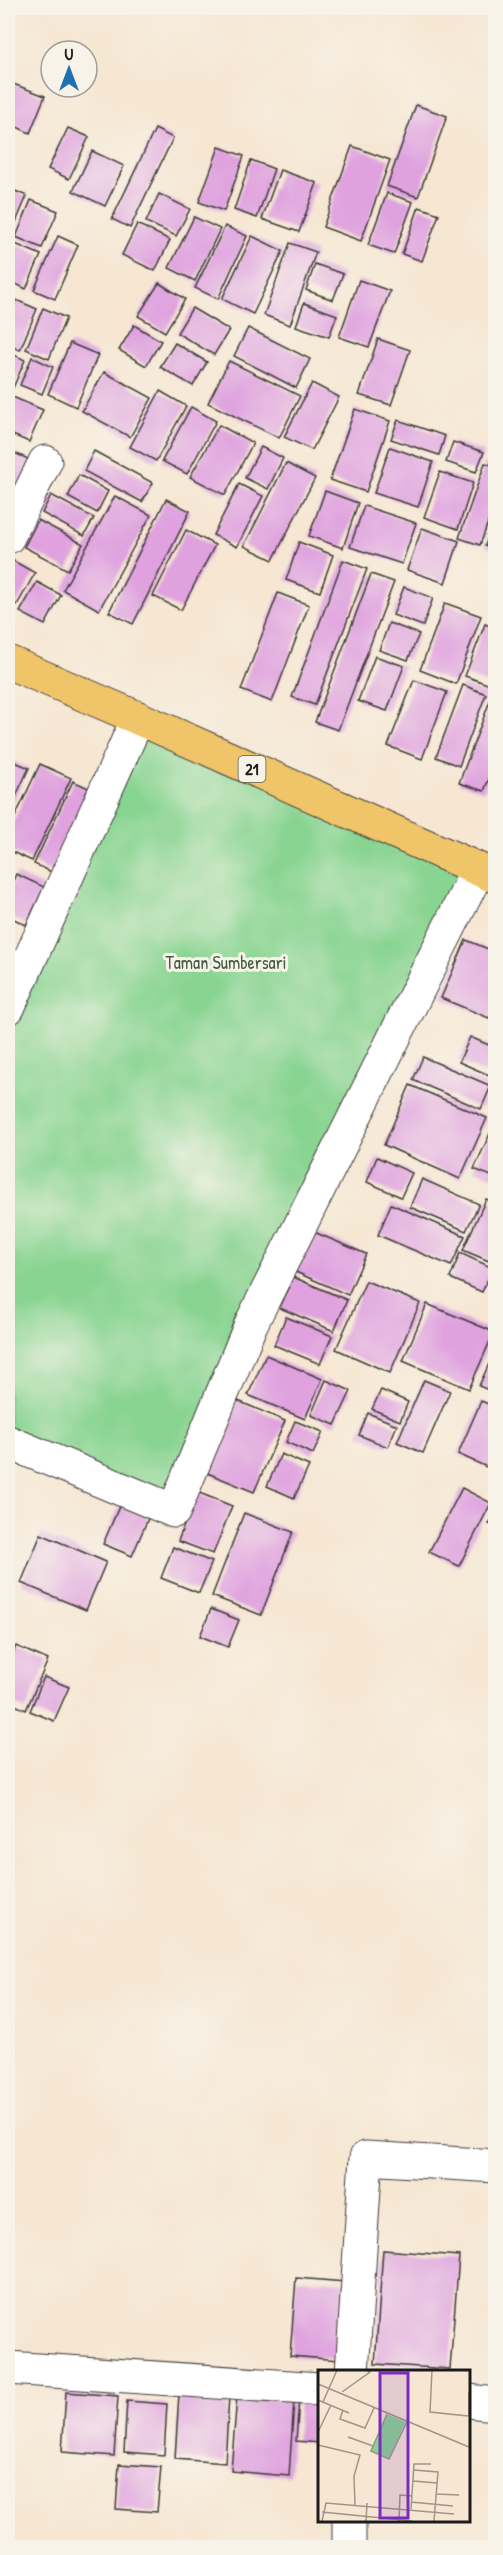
<svg xmlns="http://www.w3.org/2000/svg" width="503" height="2555" viewBox="0 0 503 2555" font-family="'Patrick Hand',sans-serif">
<style>
.green{fill:#88d491;stroke:#527856;stroke-width:1.5}
.building{fill:#dfa2df}
.lines{fill:none;stroke-linecap:round;stroke-linejoin:round}
.minor-casing{stroke:#3d3a37;stroke-width:35}
.highway-casing{stroke:#3d3a37;stroke-width:35}
.minor{stroke:#fff;stroke-width:33}
.highway{stroke:#f0c469;stroke-width:33}
.labels{text-anchor:middle;stroke-width:6;stroke-linejoin:round;paint-order:stroke}
.shield{fill:#f7f3e8;stroke:#5e5c59;stroke-width:1.5}
.shield-label{font-size:16px;font-weight:bold;fill:#1c1c1c}
.park-label{font-size:18px;fill:#425c45;stroke:#f7f3e8}
.inset-road{fill:none;stroke:#9f9589;stroke-width:1.5}
.view{fill:#7b2cbf;fill-opacity:0.15;stroke:#7b2cbf;stroke-width:3}
.inset-edge{fill:none;stroke:#1c1c1c;stroke-width:3}
</style>
<rect width="100%" height="100%" fill="#f7f3e8"/>
<filter id="ink" filterUnits="userSpaceOnUse"><feTurbulence type="fractalNoise" baseFrequency=".0167" numOctaves="2"/><feDisplacementMap in="SourceGraphic" scale="12" xChannelSelector="R" yChannelSelector="G"/><feConvolveMatrix kernelMatrix="1 2 1 2 8 2 1 2 1" color-interpolation-filters="sRGB"/></filter>
<filter id="wash" filterUnits="userSpaceOnUse"><feTurbulence type="fractalNoise" baseFrequency=".008" numOctaves="4" result="noise"/><feDisplacementMap in="SourceGraphic" scale="24" xChannelSelector="R" yChannelSelector="G"/><feGaussianBlur stdDeviation="1.35" result="paint"/><feColorMatrix in="noise" values="0 0 0 0 0 0 0 0 0 0 0 0 0 0 0 0 0 1.4 0 .05"/><feComposite in="paint" operator="in"/></filter>
<g filter="url(#wash)">
<rect width="100%" height="100%" fill="#f6e6d2"/>
<path class="green" d="M137 721 474 869 164 1506 8 1442V1005Z"/>
<g id="blocks">
<g class="building">
<path d="M8 82 45 96 30 133 8 123Z"/>
<path d="M416 105 447 116 418 197 387 186Z"/>
<path d="M68 128 89 137 69 179 48 169Z"/>
<path d="M155 129 173 138 130 228 112 219Z"/>
<path d="M352 146 390 160 361 241 323 227Z"/>
<path d="M219 147 244 156 224 211 199 202Z"/>
<path d="M92 151 124 166 105 206 73 191Z"/>
<path d="M251 160 274 169 257 218 234 210Z"/>
<path d="M280 170 317 183 299 232 262 219Z"/>
<path d="M8 188 27 196 13 229 8 226Z"/>
<path d="M387 193 413 202 394 254 368 245Z"/>
<path d="M159 194 190 209 176 236 146 222Z"/>
<path d="M31 200 58 211 42 248 16 237Z"/>
<path d="M419 207 439 214 422 261 402 254Z"/>
<path d="M194 217 220 229 195 281 169 268Z"/>
<path d="M137 224 170 240 155 271 122 255Z"/>
<path d="M225 226 247 236 218 299 195 288Z"/>
<path d="M58 236 78 245 55 299 34 290Z"/>
<path d="M252 236 283 251 253 314 222 299Z"/>
<path d="M13 243 41 255 26 289 8 280V256Z"/>
<path d="M290 243 316 252 290 325 264 315Z"/>
<path d="M315 264 343 274 333 300 306 290Z"/>
<path d="M359 280 390 291 369 347 339 337Z"/>
<path d="M159 283 185 299 165 332 138 316Z"/>
<path d="M16 300 37 309 20 350 8 345V320Z"/>
<path d="M304 303 337 315 329 337 296 326Z"/>
<path d="M43 308 66 318 49 359 26 349Z"/>
<path d="M192 308 229 330 214 355 177 333Z"/>
<path d="M134 325 161 341 146 366 119 350Z"/>
<path d="M248 328 310 359 296 388 234 356Z"/>
<path d="M378 339 410 350 391 405 359 395Z"/>
<path d="M70 343 98 355 76 407 48 394Z"/>
<path d="M175 343 207 362 193 386 160 367Z"/>
<path d="M8 352 25 360 13 388 8 385Z"/>
<path d="M32 357 53 367 42 394 20 385Z"/>
<path d="M229 361 300 396 279 438 208 403Z"/>
<path d="M104 372 152 398 130 437 82 411Z"/>
<path d="M312 383 339 397 312 450 284 437Z"/>
<path d="M160 391 186 406 156 461 130 447Z"/>
<path d="M8 395 43 410 29 442 8 433Z"/>
<path d="M191 407 216 421 187 474 162 461Z"/>
<path d="M355 409 390 421 366 492 330 480Z"/>
<path d="M398 420 445 436 439 455 391 439Z"/>
<path d="M219 425 253 443 225 495 190 477Z"/>
<path d="M453 442 484 452 476 472 446 462Z"/>
<path d="M261 447 283 458 268 489 245 478Z"/>
<path d="M390 447 433 462 418 507 374 493Z"/>
<path d="M8 450 37 463 8 525Z"/>
<path d="M94 451 153 483 142 502 84 471Z"/>
<path d="M286 463 315 478 273 560 244 546Z"/>
<path d="M485 463 496 466V500L480 545 459 538Z"/>
<path d="M440 472 473 483 458 529 424 517Z"/>
<path d="M79 475 108 491 97 513 68 497Z"/>
<path d="M239 484 263 496 237 547 213 535Z"/>
<path d="M325 491 358 503 343 548 309 536Z"/>
<path d="M51 495 94 518 84 536 42 513Z"/>
<path d="M115 496 151 515 99 610 63 590Z"/>
<path d="M166 499 190 511 133 624 109 612Z"/>
<path d="M364 506 416 523 402 564 350 547Z"/>
<path d="M496 517V550L485 546Z"/>
<path d="M38 520 83 544 68 570 24 547Z"/>
<path d="M422 528 459 541 445 583 407 570Z"/>
<path d="M186 530 215 545 181 610 153 596Z"/>
<path d="M299 542 333 555 320 592 286 580Z"/>
<path d="M10 559 35 573 17 605 8 600V563Z"/>
<path d="M343 560 367 569 315 705 292 697Z"/>
<path d="M371 574 394 582 338 730 315 722Z"/>
<path d="M37 582 61 595 45 625 20 612Z"/>
<path d="M404 587 433 598 423 626 393 615Z"/>
<path d="M278 593 309 605 272 702 241 690Z"/>
<path d="M445 603 481 616 456 684 420 670Z"/>
<path d="M389 623 419 634 408 660 379 650Z"/>
<path d="M485 624 496 628V680L493 686 465 676Z"/>
<path d="M375 656 404 666 387 711 358 701Z"/>
<path d="M414 680 447 692 422 759 388 746Z"/>
<path d="M463 685 486 694 459 766 436 757Z"/>
<path d="M491 698 496 700V761L484 791 459 783Z"/>
<path d="M8 759 29 768 8 813Z"/>
<path d="M40 764 71 778 32 861 8 850V832Z"/>
<path d="M73 781 95 791 56 874 34 864Z"/>
<path d="M16 874 44 887 26 925 8 916V893Z"/>
<path d="M466 940 496 952V1003L489 1018 441 998Z"/>
<path d="M470 1037 496 1048V1078L459 1062Z"/>
<path d="M423 1057 491 1086 481 1109 413 1080Z"/>
<path d="M410 1085 487 1118 460 1179 384 1145Z"/>
<path d="M496 1120V1178L474 1169Z"/>
<path d="M377 1157 412 1173 401 1197 367 1182Z"/>
<path d="M422 1179 479 1204 466 1231 410 1207Z"/>
<path d="M486 1199 496 1203V1264L463 1250Z"/>
<path d="M391 1204 465 1236 451 1266 378 1235Z"/>
<path d="M307 1229 366 1254 348 1295 289 1269Z"/>
<path d="M460 1253 493 1268 482 1292 450 1278Z"/>
<path d="M293 1277 347 1300 334 1331 280 1308Z"/>
<path d="M366 1281 420 1303 390 1373 336 1349Z"/>
<path d="M427 1304 494 1332 469 1389 403 1361Z"/>
<path d="M286 1317 332 1336 320 1364 274 1345Z"/>
<path d="M496 1348V1393L479 1386Z"/>
<path d="M266 1355 322 1379 305 1419 248 1395Z"/>
<path d="M326 1380 351 1391 335 1425 311 1415Z"/>
<path d="M424 1380 450 1391 423 1453 397 1442Z"/>
<path d="M381 1390 408 1402 400 1421 372 1409Z"/>
<path d="M236 1400 285 1421 254 1492 205 1472Z"/>
<path d="M481 1401 496 1407V1457L491 1469 458 1454Z"/>
<path d="M368 1413 397 1425 388 1447 359 1435Z"/>
<path d="M295 1421 323 1432 313 1454 286 1442Z"/>
<path d="M281 1454 309 1466 294 1498 267 1486Z"/>
<path d="M462 1488 491 1503 459 1566 429 1552Z"/>
<path d="M197 1492 232 1506 213 1554 178 1541Z"/>
<path d="M121 1502 150 1514 132 1556 103 1544Z"/>
<path d="M496 1512V1527L489 1524Z"/>
<path d="M244 1513 293 1532 261 1615 212 1596Z"/>
<path d="M41 1534 106 1562 86 1610 21 1583Z"/>
<path d="M173 1547 212 1562 199 1593 161 1578Z"/>
<path d="M211 1609 239 1620 228 1647 200 1636Z"/>
<path d="M16 1646 48 1660 26 1710 8 1702V1665Z"/>
<path d="M44 1677 69 1687 54 1721 30 1711Z"/>
<path d="M383 2250 459 2256 450 2369 375 2364Z"/>
<path d="M296 2278 358 2283 352 2361 290 2356Z"/>
<path d="M66 2392 118 2396 114 2456 62 2452Z"/>
<path d="M179 2393 229 2396 225 2463 175 2459Z"/>
<path d="M237 2396 294 2400 289 2476 231 2471Z"/>
<path d="M299 2399 320 2400V2443L296 2441Z"/>
<path d="M127 2401 167 2404 164 2455 124 2452Z"/>
<path d="M119 2464 161 2467 157 2512 116 2509Z"/>
</g>
</g>
</g>
<g filter="url(#ink)">
<use href="#blocks" fill-opacity="0" stroke="#3d3a37" stroke-width="1.5"/>
<g class="lines">
<g class="minor-casing">
<g id="minor">
<path d="M8 537 45 462"/>
<path d="M8 1008 138 718"/>
<path d="M8 1442 174 1511 251 1324 478 870"/>
<path d="M8 2368 320 2389"/>
<path d="M352 2372 366 2158 496 2166"/>
<path d="M468 2401 496 2404"/>
<path d="M349 2548V2520"/>
</g>
</g>
<g class="highway-casing">
<path id="highway" d="M8 662 138 718 496 877"/>
</g>
<use href="#minor" class="minor"/>
<use href="#highway" class="highway"/>
</g>
</g>
<g class="labels">
<rect class="shield" x="238.5" y="756" width="27" height="26" rx="4.5"/>
<g class="shield-label">
<text x="252" y="775">21</text>
</g>
<g class="park-label">
<text x="226" y="969">Taman Sumbersari</text>
</g>
</g>
<g transform="translate(318 2370)">
<rect width="152" height="152" fill="#f6e6d2"/>
<path d="M69 44 88 52 71 88 52 81Z" fill="#88d491"/>
<path class="inset-road" d="M114 0 112 42 150 46M0 14 151 77M24 22 52 2 48 0M0 30 31 43M5 32 19 0M25 40 22 49 47 58 56 38M69 44 53 81 71 89 89 52M151 46V22M0 62 13 35M30 67 55 76M0 75 42 85 36 106 37 135M96 100 120 102 116 151M95 111 119 113M118 124 141 125M93 132 135 136M93 139 96 94H113M4 142 94 151M4 151 8 133 136 144M48 151 49 133M81 151 82 125 94 126"/>
<path class="view" d="M62 3H90V148H62Z"/>
<rect width="152" height="152" class="inset-edge"/>
</g>
<rect width="503" height="2555" fill="none" stroke="#f7f3e8" stroke-width="30"/>
<g transform="translate(69 69)"><circle r="28" fill="#f7f3e8" stroke="#9f9d96" stroke-width="1.5"/>
<path d="M0-4.5L10 22L0 15L-10 22Z" fill="#1f6fb2"/>
<text y="-9" font-size="16" font-weight="bold" text-anchor="middle" fill="#1c1c1c">U</text>
</g>
</svg>
